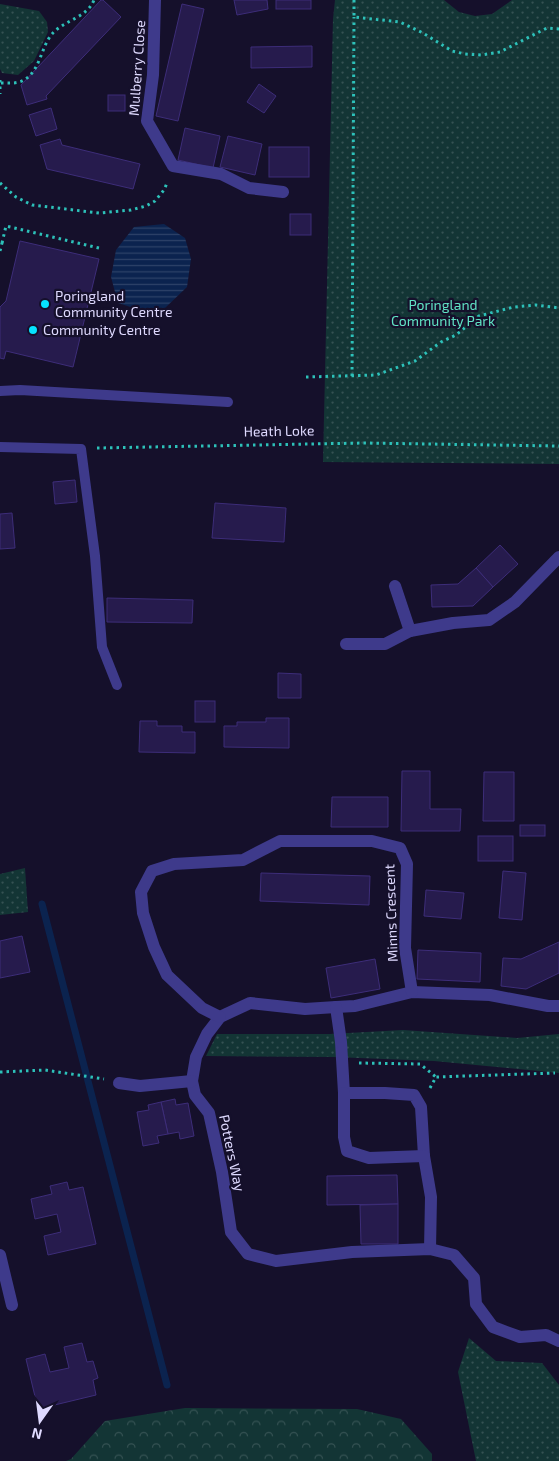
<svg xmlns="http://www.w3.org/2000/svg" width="559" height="1461" viewBox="0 0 559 1461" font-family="'Exo 2',sans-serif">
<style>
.forest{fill:url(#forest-crowns)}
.park{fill:url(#park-dots)}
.water{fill:url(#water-rules)}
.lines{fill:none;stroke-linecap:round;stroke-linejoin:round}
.stream{stroke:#0b234f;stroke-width:7}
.building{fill:#261b4d;stroke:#3d2d79}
.path{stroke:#2dc1b9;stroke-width:3;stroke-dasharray:2.5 4;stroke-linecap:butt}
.service{stroke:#3e3a8b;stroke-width:10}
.minor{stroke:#3e3a8b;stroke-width:12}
.poi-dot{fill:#06e3ff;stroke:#15102b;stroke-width:2}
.labels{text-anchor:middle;stroke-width:4.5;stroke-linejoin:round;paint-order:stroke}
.street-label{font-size:14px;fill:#dfdaff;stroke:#15102b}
.poi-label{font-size:14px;fill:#dfdaff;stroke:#15102b;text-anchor:start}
.park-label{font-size:14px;fill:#61e4c5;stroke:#15102b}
</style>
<defs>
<pattern id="forest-crowns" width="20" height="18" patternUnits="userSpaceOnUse" patternTransform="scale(1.25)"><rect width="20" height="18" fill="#133535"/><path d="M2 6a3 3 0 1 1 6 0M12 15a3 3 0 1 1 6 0" fill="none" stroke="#355253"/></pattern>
<pattern id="park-dots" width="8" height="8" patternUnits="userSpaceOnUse" patternTransform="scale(1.25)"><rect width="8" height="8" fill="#133535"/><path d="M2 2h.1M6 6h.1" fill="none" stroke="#355253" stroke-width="1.8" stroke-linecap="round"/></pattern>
<pattern id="water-rules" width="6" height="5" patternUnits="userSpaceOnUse" patternTransform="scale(1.25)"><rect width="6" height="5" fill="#0b234f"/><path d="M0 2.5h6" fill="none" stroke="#2e4269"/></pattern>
</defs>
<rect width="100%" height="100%" fill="#15102b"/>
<path class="forest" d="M185 1408 357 1409 401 1419 432 1454V1461H66L71 1459 105 1421Z"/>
<g class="park">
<path d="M335 0H444L459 12 475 16 492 14 512 0H559V464L323 462 333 19Z"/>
<path d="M0 4 39 11 47 22 48 32 34 61 18 75 2 73 0 69Z"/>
<path d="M25 868 28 912 0 915V874Z"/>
<path d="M403 1030 517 1038 559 1034V1073L434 1061 334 1057 206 1056 217 1034H330Z"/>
<path d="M469 1338 496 1361 542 1363 559 1385V1461H476L458 1372Z"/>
</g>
<path class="water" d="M164 224 185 238 191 259 187 287 165 308 140 310 118 303 111 277 116 250 134 227Z"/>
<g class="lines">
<path class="stream" d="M42 904 167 1385"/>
</g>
<g class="building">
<path d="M101 0H103L121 17 46 96 47 99 27 105 21 85Z"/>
<path d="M234 0H267L268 9 237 15Z"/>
<rect x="276" y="0" width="35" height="9"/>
<path d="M182 4 204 9 178 121 156 116Z"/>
<path d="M312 46V67L251 68V47Z"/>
<path d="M259 84 276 96 264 113 247 102Z"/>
<rect x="108" y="95" width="17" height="16"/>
<path d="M51 108 57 129 36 136 29 115Z"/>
<path d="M185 128 220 136 213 168 178 160Z"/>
<path d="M228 136 262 144 255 175 220 167Z"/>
<path d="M60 139 62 145 140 164 133 189 47 169 40 145Z"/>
<rect x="269" y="147" width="40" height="30"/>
<rect x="290" y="214" width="21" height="21"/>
<path d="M20 241 99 259 73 367 6 351 4 359 0 358V307L6 301Z"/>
<path d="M75 480 77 502 55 504 53 482Z"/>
<path d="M215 503 286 508 284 542 212 538Z"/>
<path d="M12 513 15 548 0 549V514Z"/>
<path d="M500 545 518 564 493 587 476 568Z"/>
<path d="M476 568 493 587 473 606 432 607 431 585 458 584Z"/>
<path d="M107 598 193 600 192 623 107 622Z"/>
<path d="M278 673 301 674V698H278Z"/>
<rect x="195" y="701" width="20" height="21"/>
<path d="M266 718H289V748L224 747V726H237V722H266Z"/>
<path d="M140 721H157V726H182V732H195V753L139 752Z"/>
<path d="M402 771H430V809H461L460 831H401Z"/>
<path d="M484 772H514V821H483Z"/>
<path d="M332 797H388V827H331Z"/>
<rect x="520" y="825" width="25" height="11"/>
<rect x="478" y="836" width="35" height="25"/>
<path d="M503 871 526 873 522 920 499 918Z"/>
<path d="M261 873 370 876 369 905 260 901Z"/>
<path d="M426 890 464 893 461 919 424 916Z"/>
<path d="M22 936 30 972 0 978V941Z"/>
<path d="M559 942V973L526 989 501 986 503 958 521 959Z"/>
<path d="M418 950 481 953 480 982 417 979Z"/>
<path d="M375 959 380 989 331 998 326 968Z"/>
<path d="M175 1099 176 1105 188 1103 194 1136 180 1139 179 1132 168 1134 161 1102Z"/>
<path d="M161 1102 168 1134 157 1136 159 1143 143 1146 137 1112 149 1110 148 1105Z"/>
<path d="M397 1175 398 1204 327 1205V1176Z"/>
<path d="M67 1182 69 1190 83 1187 96 1244 48 1255 44 1236 61 1232 57 1214 35 1219 31 1199 52 1194 50 1186Z"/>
<path d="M398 1204V1244H361L360 1205Z"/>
<path d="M82 1343 87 1362 93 1361 98 1378 93 1380 96 1395 38 1409 26 1359 45 1354 50 1372 69 1368 64 1347Z"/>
</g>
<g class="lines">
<g class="path">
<path d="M354 0V17L400 22 423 33 452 51 465 54 481 55 500 52 537 33 547 28 559 29"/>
<path d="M0 80V94"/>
<path d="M1 83C9 83 17 84 24 80 40 71 41 47 52 34 64 20 87 18 94 0"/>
<path d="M0 183 16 197 32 205 99 213 131 210 146 206 155 201 164 190 167 183"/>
<path d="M2 243 6 226 99 248"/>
<path d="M0 251 2 243H1"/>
<path d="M352 376 354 17"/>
<path d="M306 377 376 375 415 361 441 342 456 335 479 316 514 307 536 305 559 308"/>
<path d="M97 448 364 443 559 446"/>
<path d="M359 1063 420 1064 436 1077"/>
<path d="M0 1072 45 1070 104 1079"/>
<path d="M430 1088 436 1077 555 1073"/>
</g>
<g class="service">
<path d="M0 391 20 390 228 402"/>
<path d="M0 447 81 449 95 556 102 647 117 685"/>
</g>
<g class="minor">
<path d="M155 0 153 75 147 121 173 166 221 174 249 188 283 192"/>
<path d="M395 586 410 631"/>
<path d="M346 644H385L410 631 453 623 489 620 515 602 559 557"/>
<path d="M559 1006H548L490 995 412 992 355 1006 336 1007 305 1009 250 1003 220 1017 207 1034 196 1057 192 1081 195 1095 209 1113 222 1172 231 1232 248 1254 276 1261 352 1252 430 1249 454 1255 474 1278 476 1304 493 1327 520 1337 546 1335 559 1341"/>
<path d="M336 1007 341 1042 344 1093H385L414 1095 421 1107 424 1156 431 1197 430 1249"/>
<path d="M220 1017 202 1008 167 975 154 947 143 913 141 892 152 871 174 864 243 860 280 841H372L400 848 407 864 405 948 412 992"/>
<path d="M119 1083 140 1086 192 1081"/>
<path d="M344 1093V1137L347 1151 369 1158 424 1156"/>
<path d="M0 1255 12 1305"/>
</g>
</g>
<g class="poi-dot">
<circle cx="45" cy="304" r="5"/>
<circle cx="33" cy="330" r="5"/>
</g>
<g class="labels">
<g class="street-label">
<text transform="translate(137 68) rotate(-86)" y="5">Mulberry Close</text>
<text transform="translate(279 431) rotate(-1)" y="5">Heath Loke</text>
<text transform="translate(391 913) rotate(-92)" y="5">Minns Crescent</text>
<text transform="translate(232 1153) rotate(78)" y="5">Potters Way</text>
</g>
<g class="poi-label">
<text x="55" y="301">Poringland<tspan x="55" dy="16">Community Centre</tspan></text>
<text x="43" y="335">Community Centre</text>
</g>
<g class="park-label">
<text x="443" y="310">Poringland<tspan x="443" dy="16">Community Park</tspan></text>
</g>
</g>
<g transform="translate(40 1421) rotate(194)" stroke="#15102b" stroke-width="4" paint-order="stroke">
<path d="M0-4L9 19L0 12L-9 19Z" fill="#dfdaff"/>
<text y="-8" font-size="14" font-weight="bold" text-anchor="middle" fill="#dfdaff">N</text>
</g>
</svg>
